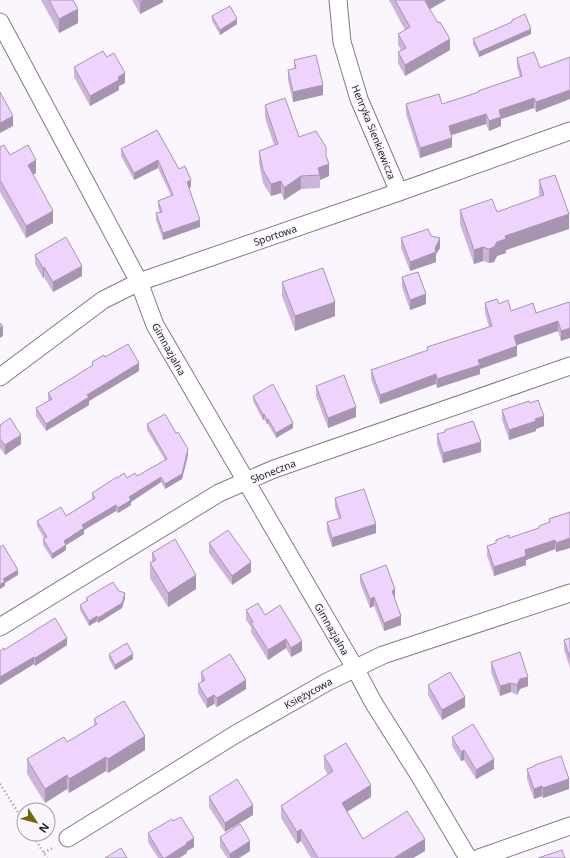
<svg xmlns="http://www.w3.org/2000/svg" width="570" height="858" viewBox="0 0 570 858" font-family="'Noto Sans',sans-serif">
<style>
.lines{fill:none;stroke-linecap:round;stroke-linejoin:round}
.minor-casing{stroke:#817c84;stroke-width:19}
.path{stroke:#99959b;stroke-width:2.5;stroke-dasharray:1 3;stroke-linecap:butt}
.minor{stroke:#fff;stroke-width:17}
.wall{fill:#cdb5da}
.shaded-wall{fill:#a794b1}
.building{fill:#eed3fd;stroke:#a794b1}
.labels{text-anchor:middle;stroke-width:3;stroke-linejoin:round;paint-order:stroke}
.street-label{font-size:10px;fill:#1e1c1f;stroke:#fbf5fe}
</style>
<rect width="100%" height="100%" fill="#fbf5fe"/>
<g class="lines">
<g class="minor-casing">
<g id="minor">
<path d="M338 0 342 42 359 99 399 192"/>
<path d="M0 22 139 282 155 325 355 668 373 702 419 775 468 858"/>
<path d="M0 377 103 300 139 282 399 192 570 131"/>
<path d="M0 627 219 493 274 469 570 366"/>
<path d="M68 838 236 734 327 682 383 655 570 593"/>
<path d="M479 858 570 826"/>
</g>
</g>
<g class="path">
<path d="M0 784 24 822"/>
<path d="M32 834 47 858"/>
<path d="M44 853 54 847"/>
</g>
<use href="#minor" class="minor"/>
</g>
<g class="wall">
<path d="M41 0H73L78 23 59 33Z"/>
<path d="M132 0H163V2L140 14Z"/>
<path d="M389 0H446L429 9 450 50 405 76 398 63V52L401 50 398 45V34L405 30Z"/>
<path d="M212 16 237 24 220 35 212 21Z"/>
<path d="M512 20 531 34 479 57 473 44V39L512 22Z"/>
<path d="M107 57 125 83 119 86V90L90 106 74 77V67Z"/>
<path d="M570 57V99L536 112 534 108 501 119V126L489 131 486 124 451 135 452 147 420 158 406 114V104H442L478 92 520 77 517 67V58L540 68Z"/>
<path d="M294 60 323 95 293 102 288 80V70L294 69Z"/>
<path d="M265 105 299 137 326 156 329 176 320 180V188L301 189 284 200 281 193 271 196 263 183 259 163V151L274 145 265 118Z"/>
<path d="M157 130 179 169 191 187 189 188 200 227 163 240 156 220V213L160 212 158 208V201L171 196 158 168 134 180 121 156V149Z"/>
<path d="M0 147 10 155 36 173 33 175 53 223 26 238 0 192Z"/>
<path d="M539 180 569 229 506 250V253L497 256 494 262 489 263 483 261 474 264 460 224V210L497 212 540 197 539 194Z"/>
<path d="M401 238 440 248 436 254V262L410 271 401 248Z"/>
<path d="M35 255 82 276 53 292 44 277 43 278 35 264Z"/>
<path d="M402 277 426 304 410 310 402 287Z"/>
<path d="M282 282 335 316 295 331 282 296Z"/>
<path d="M569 302 561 341 558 331 517 345V356L480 369V374L437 388 436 384 380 404 371 379V370L427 351V347L489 327 485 313V303L499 304 511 311 536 313Z"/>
<path d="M105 357 139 371 89 401V405L46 431 36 416V408L48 401V393L92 366V362Z"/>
<path d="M316 386 356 417 328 428 316 396Z"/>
<path d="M253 396 293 428 276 438 268 424H267L264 419 263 420 253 401Z"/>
<path d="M530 403 544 426 536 429V431L509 440 502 420V410Z"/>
<path d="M147 424 188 455 182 479 165 489 161 482 131 502V505L118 513 116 511 84 530V534L66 545V550L52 559 43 545V539L44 538 37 526V521L66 516 92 499V493L117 478H127L137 476 165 460 147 430Z"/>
<path d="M0 425 21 444 5 455 0 448Z"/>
<path d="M445 430 481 452 443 463 437 444V434L445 432Z"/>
<path d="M335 498 376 533 332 547 327 531V522L339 519 335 507Z"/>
<path d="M570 512V548L556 552 555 549 526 560V565L494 576 487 556V546L496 543V540L509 538 539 529V526L549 523V519Z"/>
<path d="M209 543 251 572 232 585 209 553Z"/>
<path d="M152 553 196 589 168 607 150 578V563L152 562Z"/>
<path d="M360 575 395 598H394L401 625 384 631 374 606 370 608 360 583Z"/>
<path d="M119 591 125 598 122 608 98 623 97 621 89 626 80 610V605L86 601V598Z"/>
<path d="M246 610 265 615 302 651 291 657 286 648 268 660 251 632V627L246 620Z"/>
<path d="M570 638V668L564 650V640Z"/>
<path d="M67 645 35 666 34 664 0 685V651L4 650Z"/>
<path d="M109 654 133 659 115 670 109 659Z"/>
<path d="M491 662 528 686 520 689 517 695 511 692 500 696 491 672Z"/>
<path d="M201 672 246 689 217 707 214 704 207 708 198 693V684L201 682Z"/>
<path d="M428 685 465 707 442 720 428 695Z"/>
<path d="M94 719 145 750 108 773 106 771 69 793 67 789 45 803 27 774V759L67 742 94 726Z"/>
<path d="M452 737 494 769 476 779 464 760 461 761 452 746Z"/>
<path d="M324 756 371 797 347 811 363 839 425 851 413 858H311L301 841 297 844 281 818V806L328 775 324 768Z"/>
<path d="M535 765 569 789 543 798 542 796 534 799 527 779V769L535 766Z"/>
<path d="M209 797 253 815 225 832 209 807Z"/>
<path d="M148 833 194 847 187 851V853L179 858H158L148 842Z"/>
<path d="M220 837 250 851 239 858H227L220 847Z"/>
</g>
<g class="shaded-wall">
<path d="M144 0H163V2L140 14V2Z"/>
<path d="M427 0H446L425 12V1Z"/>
<path d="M78 9V23L59 33V19Z"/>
<path d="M237 19V24L220 35V30Z"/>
<path d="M531 29V34L479 57V52Z"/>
<path d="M450 39V50L405 76V65Z"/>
<path d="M125 73V83L119 86V90L90 106V96Z"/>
<path d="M323 85V95L293 102V92Z"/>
<path d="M570 90V99L536 112V102Z"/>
<path d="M534 98V108L501 119V126L489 131V121L499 110Z"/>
<path d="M486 114V124L449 136V126Z"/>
<path d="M13 116V126L0 133V123Z"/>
<path d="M452 138V147L420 158V148Z"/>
<path d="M36 160V173L28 177V165Z"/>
<path d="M158 160V168L134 180V173Z"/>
<path d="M329 164V176L320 180V175L318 168Z"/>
<path d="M301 176V189L284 200V188Z"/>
<path d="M191 180V187L187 189V182Z"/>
<path d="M281 181V193L271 196V184Z"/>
<path d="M53 211V223L26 238V226Z"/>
<path d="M569 214V229L506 250V253L497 256 494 262 489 263V249L497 242 505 236Z"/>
<path d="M200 220V227L163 240V233Z"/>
<path d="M440 238V248L436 254V262L410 271V262L435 248Z"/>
<path d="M483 247V261L474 264V250Z"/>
<path d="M82 266V276L53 292V282Z"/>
<path d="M44 267V277L43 278V268Z"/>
<path d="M426 294V304L410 310V300Z"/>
<path d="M335 302V316L295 331V316Z"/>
<path d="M558 321V331L514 346V336Z"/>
<path d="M3 326V336L0 338V328Z"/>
<path d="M570 328V338L561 341V331Z"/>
<path d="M517 346V356L480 369V374L437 388V379L478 360Z"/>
<path d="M139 363V371L89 401V405L46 431V424L87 395Z"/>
<path d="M436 374V384L380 404V395Z"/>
<path d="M356 407V417L328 428V418Z"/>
<path d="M264 414V419L263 420V415Z"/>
<path d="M544 416V426L536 429V431L509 440V430Z"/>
<path d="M268 419V424H267V420Z"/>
<path d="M293 423V428L276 438V433Z"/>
<path d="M21 435V444L5 455V445Z"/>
<path d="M481 442V452L443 463V453Z"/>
<path d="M188 449V455L182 479 165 489V484Z"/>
<path d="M161 477V482L131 502V505L118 513V508L129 497Z"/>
<path d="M116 505V511L84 530V534L66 545V550L52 559V554L64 541 82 525Z"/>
<path d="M376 524V533L332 547V538Z"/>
<path d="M570 538V548L556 552V543Z"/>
<path d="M555 540V549L526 560V565L494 576V567L525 550Z"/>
<path d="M251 562V572L232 585V576Z"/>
<path d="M18 570V575L5 583V586L0 589V584L3 579Z"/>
<path d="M196 575V589L168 607V593Z"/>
<path d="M395 589V598L392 599V591Z"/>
<path d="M125 593V598L122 608 98 623V618Z"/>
<path d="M374 597V606L370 608V599Z"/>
<path d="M97 616V621L89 626V621Z"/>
<path d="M401 616V625L384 631V623Z"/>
<path d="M67 638V645L35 666V658Z"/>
<path d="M286 639V648L268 660V650Z"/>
<path d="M302 641V651L291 657V648Z"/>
<path d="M133 654V659L115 670V665Z"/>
<path d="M34 657V664L0 685V677Z"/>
<path d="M528 677V686L520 689 517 695V685L520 679Z"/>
<path d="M246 680V689L217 707V698Z"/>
<path d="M511 683V692L500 696V686Z"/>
<path d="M214 695V704L207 708V699Z"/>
<path d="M465 697V707L442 720V710Z"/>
<path d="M145 736V750L108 773V759Z"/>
<path d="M464 750V760L461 761V752Z"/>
<path d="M106 757V771L69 793V779Z"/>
<path d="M494 759V769L476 779V770Z"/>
<path d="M67 775V789L45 803V789Z"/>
<path d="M569 779V789L543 798V788Z"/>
<path d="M371 785V797L342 815V803Z"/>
<path d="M542 786V796L534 799V789Z"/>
<path d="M253 805V815L225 832V823Z"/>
<path d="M301 829V841L297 844V832Z"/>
<path d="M194 838V847L187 851V853L179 858H165L186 843Z"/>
<path d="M425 839V851L413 858H394Z"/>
<path d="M250 841V851L239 858H230V854Z"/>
</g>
<g class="building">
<path d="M49 0H73L78 9 59 19Z"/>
<path d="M139 0H144L140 2Z"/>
<path d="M395 0H427L425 1 438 23 440 22 450 39 405 65 398 52 406 48 398 34 410 27Z"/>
<path d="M230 6 237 19 220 30 212 16Z"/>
<path d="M525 14 531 29 479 52 473 39 512 22V20Z"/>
<path d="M103 51 107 57 114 53 125 73 118 77 119 80 90 96 74 67Z"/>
<path d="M534 52 540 68 570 57V90L536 102 534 98 499 110 501 117 489 121 486 114 449 126 452 138 420 148 406 104 439 94 442 104 479 92 478 91 522 76 517 58Z"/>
<path d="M316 55 323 85 293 92 288 70 296 68 294 60Z"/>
<path d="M0 92 13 116 0 123Z"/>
<path d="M285 98 299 137 316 131 326 147V156L329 164 318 168 320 175 301 176 284 188 281 181 271 184 263 170 259 151 278 144 265 105Z"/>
<path d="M157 130 179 169 185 166 191 180 187 182 200 220 163 233 156 213 162 212 158 201 173 195 158 160 134 173 121 149Z"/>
<path d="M4 145 10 155 28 145 36 160 28 165 53 211 26 226 0 180V147Z"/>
<path d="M555 175 569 214 505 236 506 239 497 242 494 247 489 249 483 247 474 250 460 210 492 199 497 212 544 195 539 180Z"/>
<path d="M428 229 431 236 440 238 435 248 436 252 410 262 401 238Z"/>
<path d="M66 237 82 266 53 282 44 267 43 268 35 255Z"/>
<path d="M323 268 335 302 295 316 282 282Z"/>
<path d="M418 272 426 294 410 300 402 277Z"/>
<path d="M497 299 499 304 508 300 511 311 533 303 536 313 569 302 570 303V328L561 331 558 321 514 336 517 346 478 360 480 365 437 379 436 374 380 395 371 370 428 350 427 347 492 326 485 303Z"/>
<path d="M0 323 3 326 0 328Z"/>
<path d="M128 344 139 363 87 395 89 397 46 424 36 408 52 399 48 393 93 365 92 362 104 355 105 357Z"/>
<path d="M344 375 356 407 328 418 316 386Z"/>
<path d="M273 384 293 423 276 433 268 419 267 420 264 414 263 415 253 396Z"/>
<path d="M538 400 544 416 535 419 536 421 509 430 502 410 529 401 530 403Z"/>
<path d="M165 414 176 433 178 432 188 449 182 474 165 484 161 477 129 497 131 500 118 508 116 505 82 525 84 528 64 541 66 545 52 554 43 539 47 537 37 521 61 507 66 516 95 498 92 493 117 477V478L124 473 127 478 135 473 137 476 167 459 147 424Z"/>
<path d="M10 418 21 435 5 445 0 439V425Z"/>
<path d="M473 421 481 442 443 453 437 434 445 432V430Z"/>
<path d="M364 489 376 524 332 538 327 522 341 518 335 498Z"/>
<path d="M570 512V538L556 543 555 540 525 550 526 556 494 567 487 546 496 543V540L509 535V538L539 528V526L550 522 549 519Z"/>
<path d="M228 530 251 562 232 576 209 543Z"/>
<path d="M175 539 196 575 168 593 150 563 156 560 152 553Z"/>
<path d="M3 545 18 570 3 579 5 582 0 584V547Z"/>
<path d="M386 565 395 589 392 591 401 616 384 623 374 597 370 599 360 575Z"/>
<path d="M113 582 119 591 125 593 122 603 98 618 97 616 89 621 80 605 88 600 86 598Z"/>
<path d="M258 603 265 615 280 605 302 641 291 648 286 639 268 650 251 623 253 622 246 610Z"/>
<path d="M55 618 67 638 35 658 34 657 0 677V651L4 648V650Z"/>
<path d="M570 638V658L564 640Z"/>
<path d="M127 643 133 654 115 665 109 654Z"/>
<path d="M520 652 528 677 520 679 517 685 511 683 500 686 491 662Z"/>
<path d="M230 654 246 680 217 698 214 695 207 699 198 684 205 680 201 672Z"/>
<path d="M450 672 465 697 442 710 428 685Z"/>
<path d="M124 701 145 736 108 759 106 757 69 779 67 775 45 789 27 759 64 737 67 742 97 724 94 719Z"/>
<path d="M473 724 494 759 476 770 464 750 461 752 452 737Z"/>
<path d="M346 743 371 785 342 803 363 839 407 811 425 839 394 858H318L301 829 297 832 281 806 333 771 324 756Z"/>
<path d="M561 756 569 779 543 788 542 786 534 789 527 769 535 766V765Z"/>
<path d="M237 779 253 805 225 823 209 797Z"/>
<path d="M181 817 194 838 186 843 187 844 165 858H163L148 833 172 819 173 821Z"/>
<path d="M240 824 250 841 230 854 220 837Z"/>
<path d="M121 848 127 858H105Z"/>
<path d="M562 850 565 858H538Z"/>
</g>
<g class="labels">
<g class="street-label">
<text transform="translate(374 132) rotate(68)" y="4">Henryka Sienkiewicza</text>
<text transform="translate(275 235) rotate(-19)" y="4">Sportowa</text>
<text transform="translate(169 349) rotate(61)" y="4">Gimnazjalna</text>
<text transform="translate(273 471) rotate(-22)" y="4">Słoneczna</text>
<text transform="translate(332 629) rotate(60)" y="4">Gimnazjalna</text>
<text transform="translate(308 693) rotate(-29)" y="4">Księżycowa</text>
</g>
</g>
<g transform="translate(36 822) rotate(126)"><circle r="19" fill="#fbf5fe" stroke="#a39ea5"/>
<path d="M0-3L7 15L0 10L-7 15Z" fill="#716800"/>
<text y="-6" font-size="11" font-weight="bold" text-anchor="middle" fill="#1e1c1f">N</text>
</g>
</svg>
